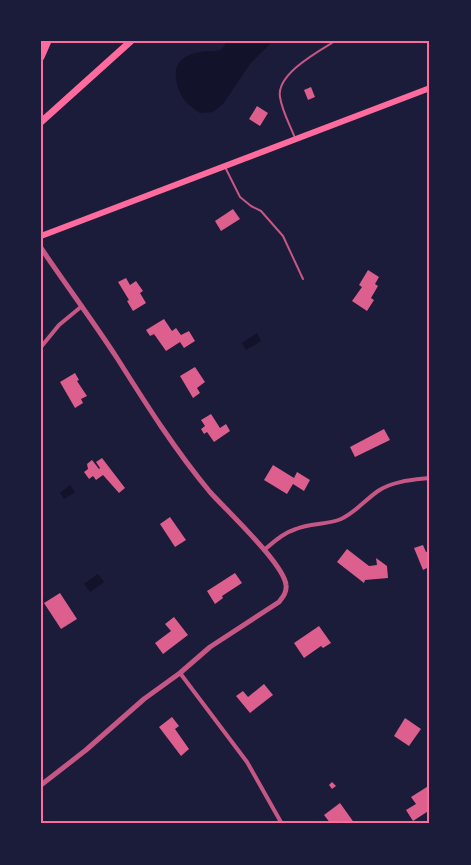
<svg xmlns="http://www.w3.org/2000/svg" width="471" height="865" viewBox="0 0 471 865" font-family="Karla,sans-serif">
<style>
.water{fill:#12122b}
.building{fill:#dd5f8e}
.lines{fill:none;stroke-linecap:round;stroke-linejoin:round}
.service{stroke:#c65784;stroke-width:2}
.minor{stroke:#c65784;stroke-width:4}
.tertiary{stroke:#c65784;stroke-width:5}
.primary{stroke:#ff6b9d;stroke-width:6}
.motorway{stroke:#ff6b9d;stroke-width:7}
.neatline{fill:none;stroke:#ff6b9d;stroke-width:2}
</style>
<rect width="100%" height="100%" fill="#1b1b3a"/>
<g class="water">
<path d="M226 41H273L250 64 223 104 213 112 200 113C187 104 181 99 177 84 171 60 187 53 208 51 212 51 216 51 220 50 224 48 225 45 226 41Z"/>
<path d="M257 333 261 341 246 350 242 343Z"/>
<path d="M70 485 75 492 64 499 60 493Z"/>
<path d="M98 574 104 582 90 592 84 584Z"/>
</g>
<g class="building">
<path d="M311 87 315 97 308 100 304 90Z"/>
<path d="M257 106 268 113 260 126 249 119Z"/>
<path d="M233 209 240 219 221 231 215 221Z"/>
<path d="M368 270 379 277 375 284 378 286 371 298 374 300 367 311 352 301 362 287 359 285Z"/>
<path d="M126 278 130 285 136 281 143 291 140 293 146 303 133 311 127 301 129 300 118 282Z"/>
<path d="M164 319 172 331 176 328 181 335 189 331 195 341 184 348 180 342 166 351 154 334 150 336 146 330Z"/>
<path d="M195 367 205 382 197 388 200 393 193 398 180 376Z"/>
<path d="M75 373 79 380 77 381 87 396 81 399 83 403 75 408 60 382Z"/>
<path d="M211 414 220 428 226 424 230 431 214 442 207 432 204 434 201 429 205 426 201 420Z"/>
<path d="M384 429 390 440 355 457 350 447Z"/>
<path d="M102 458 125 488 119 493 103 475 96 480 93 476 89 479 84 472 88 469 87 464 92 460 99 469 100 468 96 462Z"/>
<path d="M273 465 294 478 297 472 310 480 304 491 293 484 287 494 264 480Z"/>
<path d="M170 517 186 540 175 547 160 524Z"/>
<path d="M423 545 426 552 430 551V575L427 568 423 570 414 548Z"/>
<path d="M347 549 369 566 377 565 376 558 387 566 388 578 365 580 364 583 337 562Z"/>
<path d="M235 573 242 583 222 596 223 598 215 604 207 591Z"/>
<path d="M60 593 77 619 61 629 44 603Z"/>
<path d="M174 617 188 635 163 654 155 643 171 631 165 624Z"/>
<path d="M319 626 331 643 323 648 321 646 304 658 294 643Z"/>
<path d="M264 684 273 695 250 713 236 696 243 691 248 697Z"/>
<path d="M172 717 179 726 175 729 189 749 181 756 159 727Z"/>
<path d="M405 718 421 729 409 746 394 736Z"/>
<path d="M332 782 336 786 332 789 329 785Z"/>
<path d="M430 785V810L413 821 406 810 416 804 411 797Z"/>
<path d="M340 803 355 824H331L324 815Z"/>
</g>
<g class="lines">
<g class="service">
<path d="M295 138C290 125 282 111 280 97 276 74 319 51 335 41"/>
<path d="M225 167 240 197 251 206 261 211 283 236 303 279"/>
</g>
<g class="minor">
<path d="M41 347 59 325 82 306"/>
<path d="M264 550C274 542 283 533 296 529 310 523 327 525 341 519 356 512 365 500 378 491 393 481 412 480 430 478"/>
<path d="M180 673 247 762 282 824"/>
</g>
<path class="tertiary" d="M41 248C66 285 93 321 117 358 146 404 175 450 210 492 227 511 284 564 286 585 287 592 283 597 279 602L210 647 180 673 144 699 86 750 41 785"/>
<path class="primary" d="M41 236 430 88"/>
<g class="motorway">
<path d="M41 57 48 41"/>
<path d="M41 122 131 41"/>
</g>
</g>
<rect width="471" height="865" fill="none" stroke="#1b1b3a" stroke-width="85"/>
<rect x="42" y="42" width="386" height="780" class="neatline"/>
</svg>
